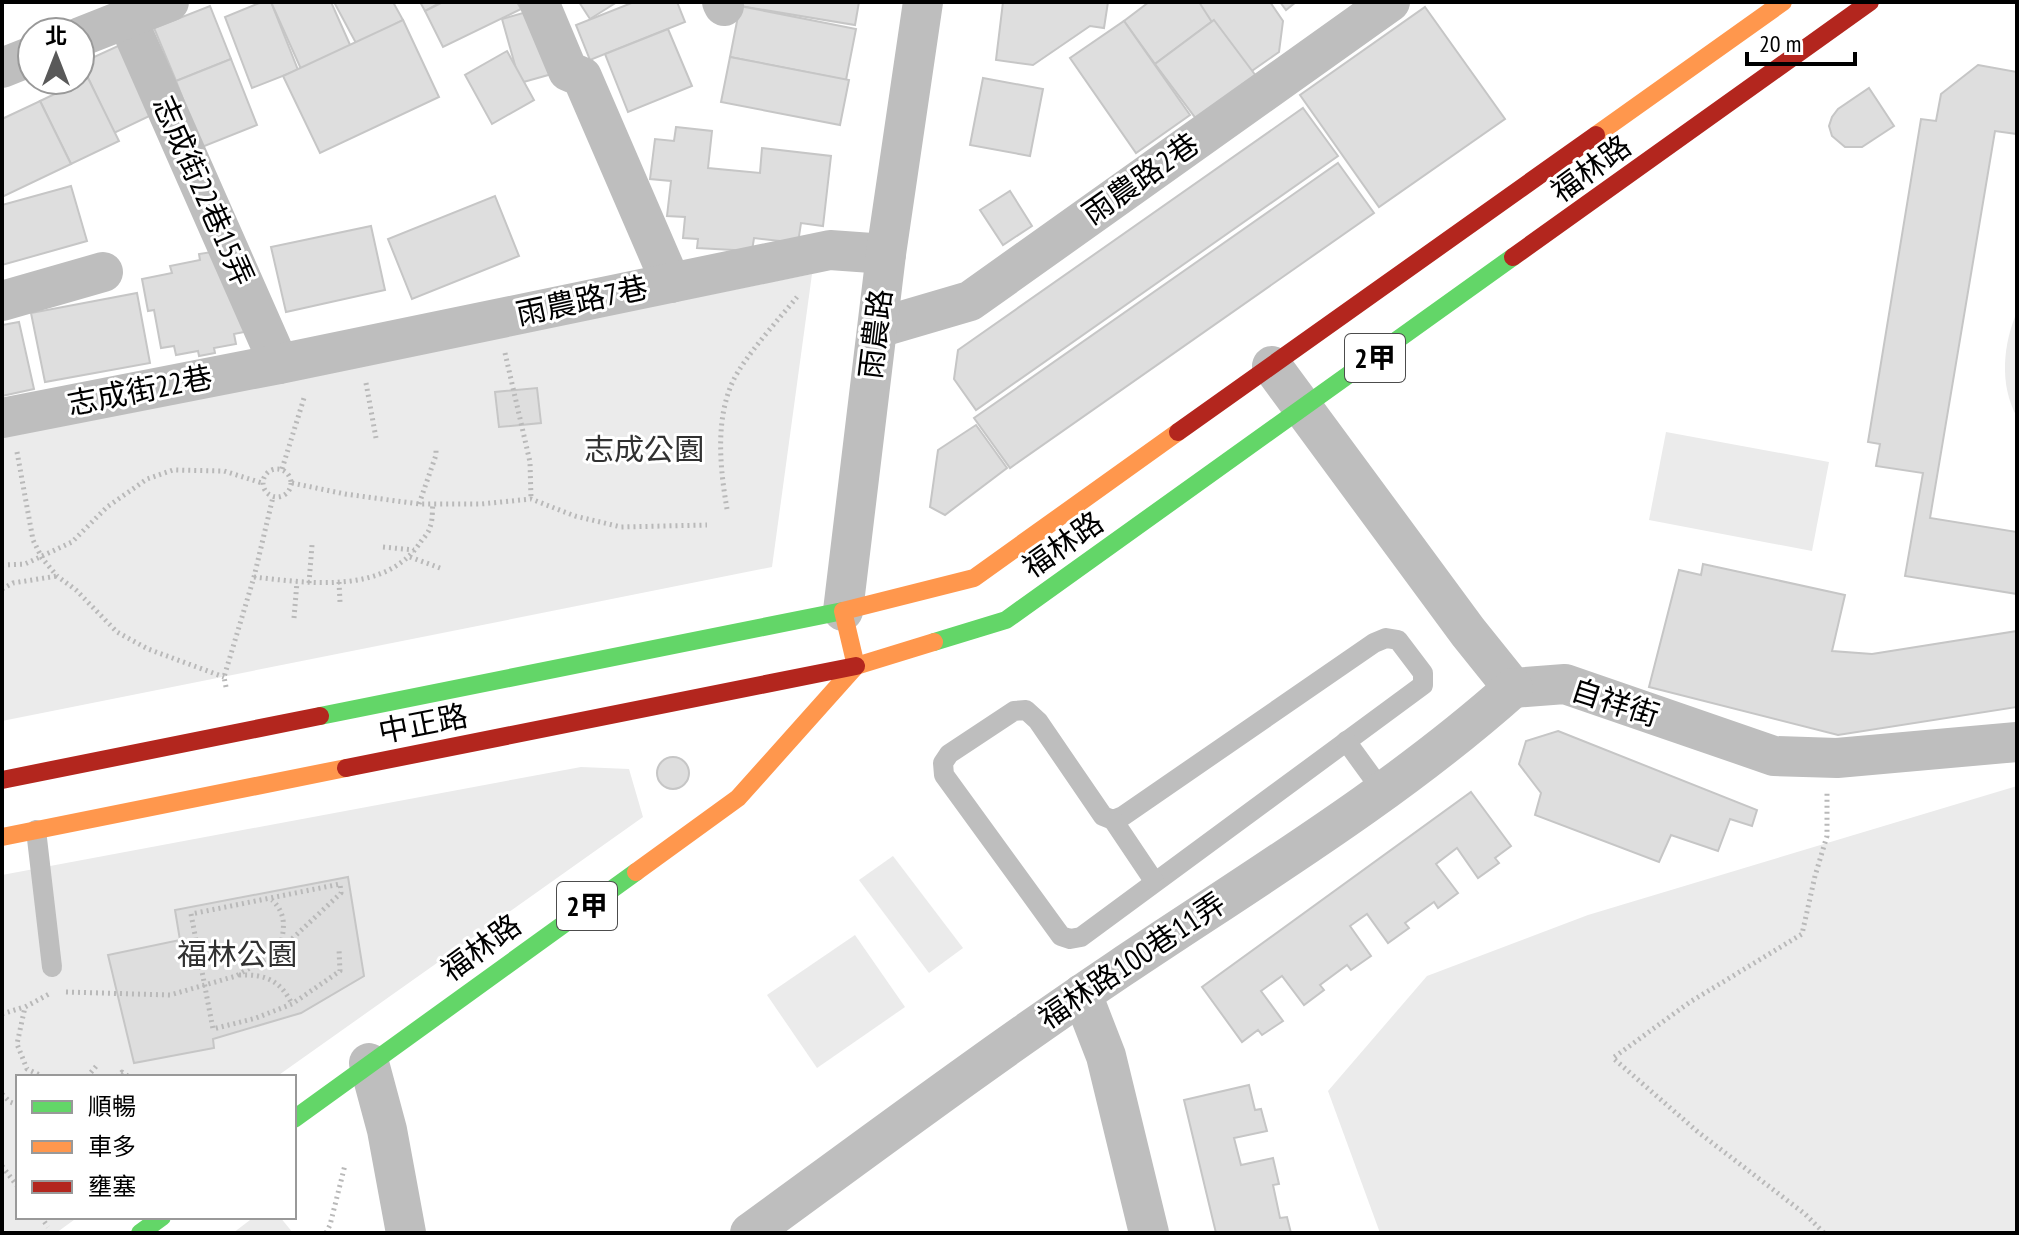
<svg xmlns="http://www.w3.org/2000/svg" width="2019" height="1235" viewBox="0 0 2019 1235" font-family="'PT Sans Narrow','Noto Sans TC',sans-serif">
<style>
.green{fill:#ebebeb}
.building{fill:#dedede;stroke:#c6c6c6;stroke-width:2}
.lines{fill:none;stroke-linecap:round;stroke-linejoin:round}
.path{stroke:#b9b9b9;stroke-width:5;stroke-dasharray:2 4;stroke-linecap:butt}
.lane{stroke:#bebebe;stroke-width:20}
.street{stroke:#bebebe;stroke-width:40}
.fast{stroke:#63d668;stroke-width:18}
.slow{stroke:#ff974d;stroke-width:18}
.jam{stroke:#b3261e;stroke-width:18}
.labels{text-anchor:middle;stroke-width:6;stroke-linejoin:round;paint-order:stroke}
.shield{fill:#fff;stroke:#4c4c4c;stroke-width:2}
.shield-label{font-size:28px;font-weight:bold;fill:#000}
.street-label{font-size:30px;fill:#000;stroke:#fff}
.park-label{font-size:30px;fill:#313131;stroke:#fff}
</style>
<rect width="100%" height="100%" fill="#fff"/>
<g class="green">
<path d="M812 274 772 567 2 721V437Z"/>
<path d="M2017 312V417C1999 385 2003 344 2017 312Z"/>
<path d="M1666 432 1829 462 1812 551 1649 520Z"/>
<path d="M581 767 629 769 643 817 276 1077H18V1217H78L56 1233H2V875Z"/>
<path d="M2017 786V1233H1380L1328 1091 1427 976 1588 915Z"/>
<path d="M893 856 963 948 929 973 859 880Z"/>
<path d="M855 935 905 1007 817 1068 767 995Z"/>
<path d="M254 1217H280L293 1233H233Z"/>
</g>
<g class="building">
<path d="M262 2H271L298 70 252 88 225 17Z"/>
<path d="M271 2H331L351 47 301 69Z"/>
<path d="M334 2H393L403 20 357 45Z"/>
<path d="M420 2H441L425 11Z"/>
<path d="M443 2H517L521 9 443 47 425 11Z"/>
<path d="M579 2H617L590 19Z"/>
<path d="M634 2H677L685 22 590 60 576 25Z"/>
<path d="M741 2H859L855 25 740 6Z"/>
<path d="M1003 2H1108L1104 28 1090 26 1033 65 996 60Z"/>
<path d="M1149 2H1201L1214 20 1155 64 1124 21Z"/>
<path d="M1199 2H1270L1283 21 1279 52 1246 75Z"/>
<path d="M1280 2H1296L1286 10Z"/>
<path d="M210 6 231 59 176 81 154 28Z"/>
<path d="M740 6 856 29 846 80 730 57Z"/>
<path d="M1425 7 1505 119 1379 207 1300 95Z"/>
<path d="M541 8 559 72 520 83 502 19Z"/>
<path d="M403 20 439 97 320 153 283 76Z"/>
<path d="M1214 20 1256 76 1197 120 1155 64Z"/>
<path d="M1124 21 1190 115 1136 153 1070 58Z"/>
<path d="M668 29 692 86 628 112 605 54Z"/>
<path d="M131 40 164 109 114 133 81 63Z"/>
<path d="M507 51 534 100 492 124 465 75Z"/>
<path d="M730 57 849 80 840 125 721 102Z"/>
<path d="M231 59 257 125 202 147 176 81Z"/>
<path d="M1978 65 2017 72V134L1995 131 1930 518 2017 532V594L1905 576 1923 473 1876 466 1880 444 1868 442 1921 119 1936 121 1941 94Z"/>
<path d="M88 78 119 141 71 164 40 101Z"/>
<path d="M983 78 1043 89 1030 156 970 145Z"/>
<path d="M1869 88 1894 126 1862 147H1845L1832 136 1829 126 1832 117 1838 109Z"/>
<path d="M40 101 71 164 2 197V119Z"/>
<path d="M1303 108 1338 156 976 410 954 379 958 350Z"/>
<path d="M676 127 712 131 708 168 760 173 762 148 831 156 823 226 801 223 798 243 754 238 752 251 697 248 698 239 683 238 685 217 667 216 671 181 650 179 655 139 674 141Z"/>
<path d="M1338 163 1374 213 1010 468 974 418Z"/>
<path d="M71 186 87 241 2 265V205Z"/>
<path d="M1010 191 1032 226 1003 245 980 210Z"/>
<path d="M495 196 519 256 412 299 388 239Z"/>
<path d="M371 226 385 290 286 312 271 247Z"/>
<path d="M224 250 249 331 234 334 236 344 214 348 215 353 199 356 198 351 176 355 174 346 161 348 154 310 148 311 142 279 172 273 170 266 200 260 199 254Z"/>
<path d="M137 293 150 363 45 382 31 313Z"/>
<path d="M19 322 34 389 2 396V325Z"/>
<path d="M537 388 541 423 499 427 495 392Z"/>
<path d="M976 425 1007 468 945 515 930 507 938 450Z"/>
<path d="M1703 564 1845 595 1832 651 1872 654 2017 631V707L1838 735 1649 687 1679 570 1701 575Z"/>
<path d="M1558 731 1757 810 1752 826 1730 819 1718 851 1671 835 1659 862 1535 815 1541 793 1519 764 1526 741Z"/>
<circle cx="673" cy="773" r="16"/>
<path d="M1471 792 1511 846 1495 858 1499 863 1478 878 1457 848 1436 864 1458 893 1438 908 1434 902 1405 923 1409 928 1388 943 1367 914 1350 926 1371 956 1351 970 1347 965 1320 985 1324 990 1304 1005 1282 976 1261 991 1283 1021 1262 1035 1258 1030 1242 1042 1202 987Z"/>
<path d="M348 877 364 976 301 1013 213 1039 214 1048 134 1063 108 955 180 940 175 910Z"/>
<path d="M1249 1085 1255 1110 1261 1109 1267 1131 1234 1138 1241 1165 1273 1158 1279 1184 1273 1185 1280 1218 1287 1217 1291 1233H1216L1184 1100Z"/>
</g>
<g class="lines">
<g class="path">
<path d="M505 353 530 462 531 499"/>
<path d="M366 383 376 438"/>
<path d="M17 452 33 540 42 558 57 576 76 590 117 632 148 649 224 677"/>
<circle cx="277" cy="483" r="14"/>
<path d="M282 469 304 398"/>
<path d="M292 483 345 494 419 504H481L531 499 575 516 621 527 707 525"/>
<path d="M419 504 436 455V447"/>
<path d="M727 509C720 468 715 420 733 381 745 356 779 319 797 297"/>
<path d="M383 547 414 550"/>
<path d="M410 557 440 568"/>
<path d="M2 565 25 564 72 542 107 507 147 479 173 470 224 471 262 483"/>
<path d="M254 577C309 583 384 595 420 543 423 538 429 533 430 527 433 520 432 510 433 503"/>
<path d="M339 582 340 602"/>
<path d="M309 583 312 545"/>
<path d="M2 589 13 583 57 576"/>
<path d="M294 618 297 582"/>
<path d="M226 687 224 677 254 577 273 497"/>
<path d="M279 951 341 893 340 884 191 914 213 1029 256 1018 292 1004 340 971 339 949"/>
<path d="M239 975C265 974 280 980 292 1004"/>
<path d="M66 992 170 995 236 976 279 951C284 931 288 915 272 900"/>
<path d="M2 1014 24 1007"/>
<path d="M44 1077 27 1069 17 1044 25 1007 49 994"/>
<path d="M87 1077 98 1064"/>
<path d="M117 1077 122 1072 129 1077"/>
<path d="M2 1094 10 1102 18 1105"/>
<path d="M2 1166 18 1187"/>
<path d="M41 1217 48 1227"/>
<path d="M326 1233 330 1225 345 1165"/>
<path d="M1824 1233 1805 1214 1698 1132 1613 1058 1690 1002 1802 934 1815 876 1827 836V793"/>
</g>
<g class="lane">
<path d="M1386 638 1398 640 1423 673V685L1081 937 1070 939 1061 936 944 775 943 763 949 754 1014 711 1026 710 1038 721 1103 816 1113 820 1123 816 1374 643Z"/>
<path d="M1346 741 1383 792"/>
<path d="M1113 820 1154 881"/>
<path d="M36 830 52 967"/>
</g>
<g class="street">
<path d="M539 2 568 71 582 77 671 283"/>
<path d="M722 2 724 6"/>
<path d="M127 19 279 364"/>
<path d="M80 37 169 2"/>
<path d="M2 68 32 56"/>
<path d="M2 301 103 272"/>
<path d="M878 328 970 301 1390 2"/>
<path d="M1272 366 1468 632 1513 688 1565 684 1774 756 1837 758 2017 742"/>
<path d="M2 418 279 364 830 250 886 254"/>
<path d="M843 611 886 254 923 2"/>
<path d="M1082 994 1106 1056 1149 1233"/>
<path d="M369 1063 387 1130 406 1233"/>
<path d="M750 1233C872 1144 994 1053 1119 969 1253 879 1393 795 1513 688"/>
</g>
<g class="fast">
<path d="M934 642 1006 620 1513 257"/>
<path d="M320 716 843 611"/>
<path d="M294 1119 636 872"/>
<path d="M140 1233 162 1217"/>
</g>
<g class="slow">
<path d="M1596 135 1783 2"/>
<path d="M856 666 843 611 974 578 1178 432"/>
<path d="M2 837 346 768"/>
<path d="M636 872 738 798 856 666 934 642"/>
</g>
<g class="jam">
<path d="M1513 257 1870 2"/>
<path d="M1178 432 1596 135"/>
<path d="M346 768 856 666"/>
<path d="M2 780 320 716"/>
</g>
</g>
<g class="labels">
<g class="shield">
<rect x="1345" y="334" width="60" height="48" rx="6"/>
<rect x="557" y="882" width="60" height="48" rx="6"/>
</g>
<g class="shield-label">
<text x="1375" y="368">2甲</text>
<text x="587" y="916">2甲</text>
</g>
<g class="street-label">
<text transform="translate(1591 169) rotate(-36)" y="10">福林路</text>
<text transform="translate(1141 179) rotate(-35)" y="10">雨農路2巷</text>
<text transform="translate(203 191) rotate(66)" y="10">志成街22巷15弄</text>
<text transform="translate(582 301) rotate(-12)" y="10">雨農路7巷</text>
<text transform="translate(876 334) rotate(-83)" y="10">雨農路</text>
<text transform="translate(140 391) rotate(-11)" y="10">志成街22巷</text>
<text transform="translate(1063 545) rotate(-35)" y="10">福林路</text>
<text transform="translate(1615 703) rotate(18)" y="10">自祥街</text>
<text transform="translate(423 724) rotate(-11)" y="10">中正路</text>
<text transform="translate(481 948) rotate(-36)" y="10">福林路</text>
<text transform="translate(1132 961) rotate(-34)" y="10">福林路100巷11弄</text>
</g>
<g class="park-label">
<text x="644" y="460">志成公園</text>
<text x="237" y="965">福林公園</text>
</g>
</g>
<rect width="2019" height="1235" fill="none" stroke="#000000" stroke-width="8"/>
<rect x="16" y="1075" width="280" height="144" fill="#ffffff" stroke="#999999" stroke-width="2"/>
<rect x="32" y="1101" width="40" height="12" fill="#63d668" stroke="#999999" stroke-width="2"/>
<text x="88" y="1115" font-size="24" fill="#000000">順暢</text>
<rect x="32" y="1141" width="40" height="12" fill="#ff974d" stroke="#999999" stroke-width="2"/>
<text x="88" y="1155" font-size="24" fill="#000000">車多</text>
<rect x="32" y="1181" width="40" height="12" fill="#b3261e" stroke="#999999" stroke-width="2"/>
<text x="88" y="1195" font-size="24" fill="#000000">壅塞</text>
<g transform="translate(56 56)"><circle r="38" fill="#ffffff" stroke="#999999" stroke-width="2"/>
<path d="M0-6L14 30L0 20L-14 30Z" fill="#595959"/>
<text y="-12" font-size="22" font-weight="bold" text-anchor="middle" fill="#000000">北</text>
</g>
<path d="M1747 52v12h108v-12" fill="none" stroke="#000000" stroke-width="4"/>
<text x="1759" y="52" font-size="24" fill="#000000" stroke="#ffffff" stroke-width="6" paint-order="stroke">20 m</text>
</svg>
